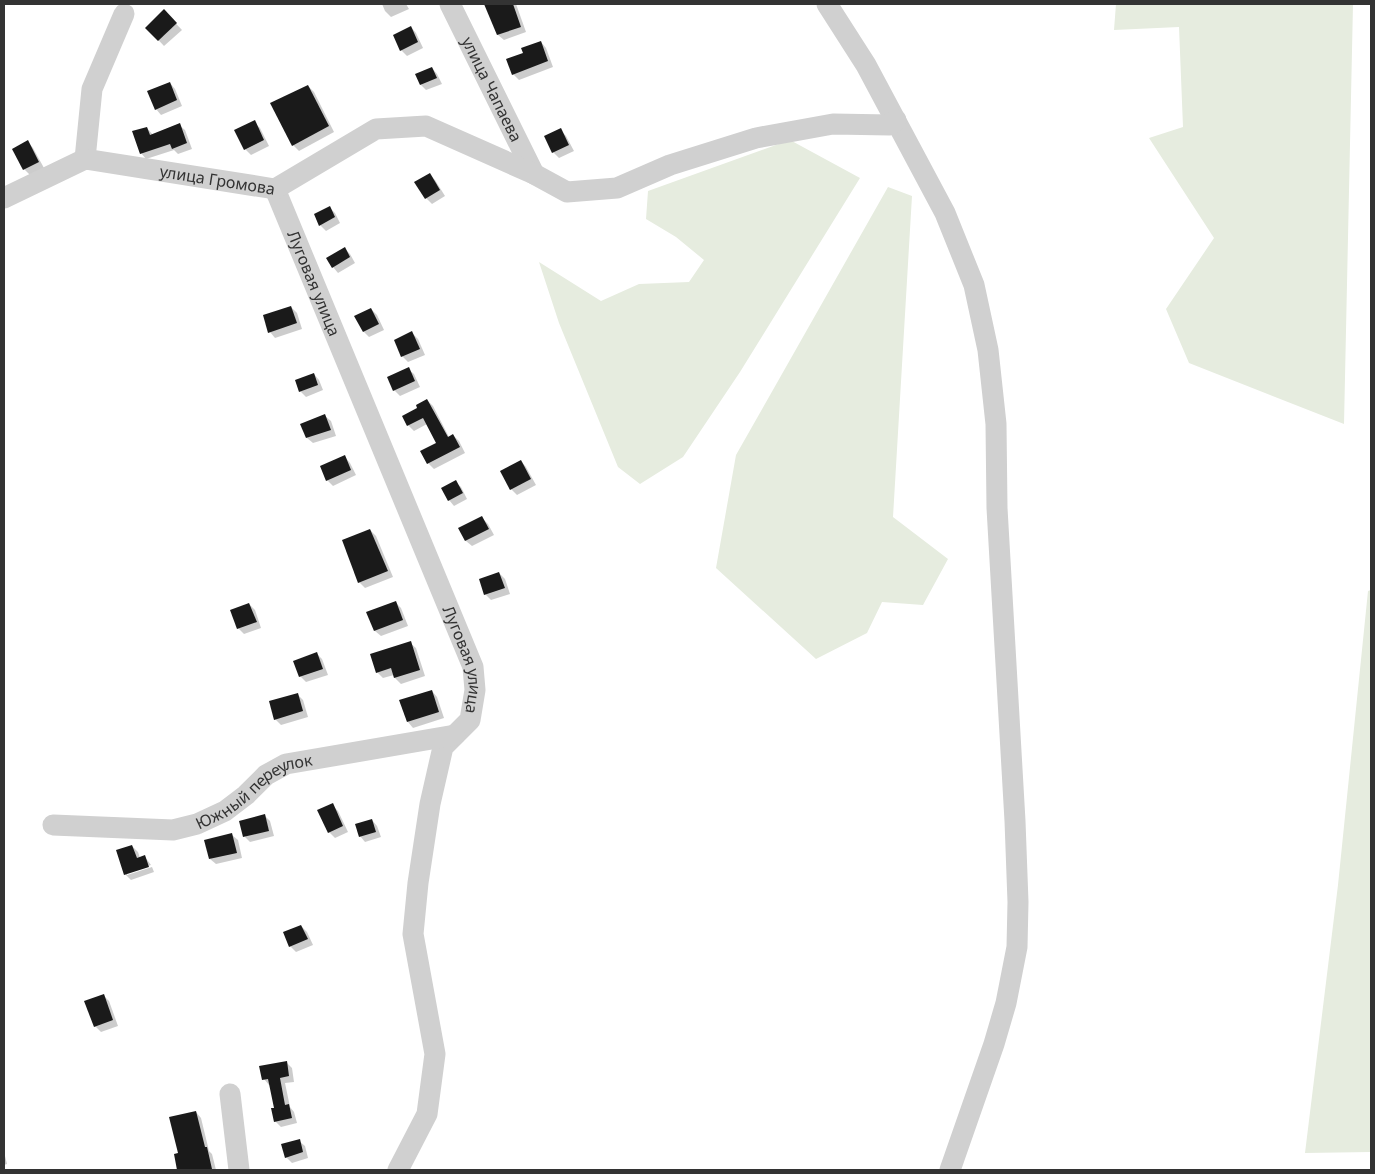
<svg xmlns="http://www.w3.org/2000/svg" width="1375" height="1174" viewBox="0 0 1375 1174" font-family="'Noto Sans',sans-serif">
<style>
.green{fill:#e6ecdf}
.shadow{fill:#0003}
.building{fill:#1a1a1a}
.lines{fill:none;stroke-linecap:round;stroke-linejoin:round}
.minor{stroke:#d0d0d0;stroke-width:21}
.labels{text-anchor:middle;stroke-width:5;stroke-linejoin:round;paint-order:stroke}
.street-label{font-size:16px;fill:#333;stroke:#fff}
</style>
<rect width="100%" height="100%" fill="#fff"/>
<g class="green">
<path d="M1116 4H1353L1344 424 1189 363 1166 309 1214 238 1149 138 1183 127 1179 27 1114 30Z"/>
<path d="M790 140 860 178 740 372 683 457 640 484 618 467 559 323 539 262 601 301 639 284 689 282 704 260 676 237 646 219 648 191Z"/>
<path d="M888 187 912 196 893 517 948 559 923 605 882 602 867 633 816 659 716 568 736 455Z"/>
<path d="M1371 590V1152L1305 1153 1338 885 1368 591Z"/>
</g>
<g class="shadow">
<path d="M382 4H406L409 9 391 17 385 11Z"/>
<path d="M485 4H516L526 32 504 40 498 35Z"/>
<path d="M164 11 182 30 164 46 147 28Z"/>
<path d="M411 27 416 33 423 48 407 56 401 50Z"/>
<path d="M541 42 546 48 553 67 519 80 513 74 525 54Z"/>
<path d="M432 68 437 74 442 84 426 90 421 85Z"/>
<path d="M170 83 175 89 182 106 161 115 156 109Z"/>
<path d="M308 86 314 92 334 132 299 151 293 145Z"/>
<path d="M254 122 260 128 269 146 251 155 245 149Z"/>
<path d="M179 125 185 130 192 149 178 154 174 150 146 159 141 153 147 128 153 135Z"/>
<path d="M560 130 566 136 574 151 559 158 553 152 546 137Z"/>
<path d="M28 142 33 148 44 168 30 175 24 169Z"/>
<path d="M429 174 435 180 445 196 432 204 426 198 416 183Z"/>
<path d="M329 207 335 213 340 223 326 231 320 225Z"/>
<path d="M345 249 350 254 355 263 338 273 333 267Z"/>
<path d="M291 307 297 313 302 329 275 338 270 332Z"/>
<path d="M371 309 377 315 384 330 369 337 364 332Z"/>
<path d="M412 333 418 339 425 355 408 362 402 356Z"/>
<path d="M408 369 414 374 420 387 400 396 394 390Z"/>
<path d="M314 374 319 380 323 390 306 397 300 391Z"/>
<path d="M427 400 433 406 449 437 453 435 459 441 465 453 434 469 428 463 422 451 438 443 427 424 414 431 408 425 404 416 419 408Z"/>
<path d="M325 416 331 421 336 436 313 443 307 438Z"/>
<path d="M345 457 350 463 356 475 333 486 327 480Z"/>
<path d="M521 461 526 467 536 485 517 495 511 489Z"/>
<path d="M455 482 461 487 467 499 454 506 449 500Z"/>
<path d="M482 518 488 524 494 535 472 546 466 541 460 529Z"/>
<path d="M370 530 376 536 393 577 365 588 359 582 344 540Z"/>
<path d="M499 573 505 579 510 594 491 600 485 594Z"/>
<path d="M395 602 401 608 408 626 381 636 375 631 368 613Z"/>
<path d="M249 604 255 610 261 628 244 634 238 628Z"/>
<path d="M410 643 416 648 425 676 401 684 395 678 394 675 383 678 377 672Z"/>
<path d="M317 654 322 659 328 675 306 682 300 676Z"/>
<path d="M432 691 437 697 444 718 413 728 408 722Z"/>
<path d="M297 694 303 700 308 717 281 725 275 719Z"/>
<path d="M332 805 338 811 348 832 335 838 329 832Z"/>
<path d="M264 815 270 821 274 836 250 842 245 837Z"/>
<path d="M372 820 377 826 381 837 365 842 360 836Z"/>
<path d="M232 835 238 840 242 858 216 864 210 859Z"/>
<path d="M132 846 138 852 140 858 145 857 151 865 127 873V875L152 867 154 872 131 880 125 874Z"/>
<path d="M301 926 307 932 313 945 296 952 290 946 285 933Z"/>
<path d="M103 995 109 1001 118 1026 101 1032 95 1026Z"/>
<path d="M286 1062 292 1068 294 1082 285 1083 290 1107 294 1112 297 1123 281 1127 275 1121 276 1109 271 1085H269L264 1079Z"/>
<path d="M196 1112 201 1118 209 1151 212 1154 216 1170H179L175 1155 179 1154Z"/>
<path d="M299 1141 305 1146 308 1158 292 1163 286 1157Z"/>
<path d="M4 1152 7 1164 4 1165Z"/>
</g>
<g class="building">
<path d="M484 4H513L521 27 497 35Z"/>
<path d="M164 9 177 23 158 41 145 28Z"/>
<path d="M411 26 418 42 400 51 393 35Z"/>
<path d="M541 41 548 61 512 75 506 59 523 53 521 48Z"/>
<path d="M432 67 437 78 420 85 415 74Z"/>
<path d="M170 82 177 100 155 110 147 91Z"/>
<path d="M308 85 329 126 292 146 270 103Z"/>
<path d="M255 120 264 140 244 150 234 130Z"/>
<path d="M180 123 187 143 172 149 170 144 140 154 132 131 147 127 150 135Z"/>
<path d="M561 128 569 145 552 153 544 136Z"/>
<path d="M28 140 39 162 23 170 12 149Z"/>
<path d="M430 173 440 190 425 199 414 182Z"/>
<path d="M330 206 335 217 319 226 314 214Z"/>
<path d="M345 247 350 257 332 268 326 258Z"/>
<path d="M291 306 297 323 268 333 263 315Z"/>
<path d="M371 308 379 324 363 332 354 316Z"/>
<path d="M412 331 420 349 401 357 394 340Z"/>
<path d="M409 367 415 381 393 391 387 377Z"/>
<path d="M314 373 318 385 299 392 295 380Z"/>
<path d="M427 399 448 437 453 434 460 447 427 464 420 451 436 443 423 418 407 426 402 416 417 408 416 405Z"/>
<path d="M325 414 331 430 306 438 300 424Z"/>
<path d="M345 455 351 470 326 481 320 466Z"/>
<path d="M521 460 531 479 510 490 500 471Z"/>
<path d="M456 480 463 493 448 501 441 488Z"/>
<path d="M482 516 489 529 465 541 458 528Z"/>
<path d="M370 529 388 571 358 583 342 540Z"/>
<path d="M499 572 505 588 484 595 479 579Z"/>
<path d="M396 601 403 620 374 631 366 612Z"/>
<path d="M249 603 257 622 237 629 230 610Z"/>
<path d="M411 641 420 670 394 678 391 668 376 673 370 654Z"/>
<path d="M317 652 323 669 299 677 293 661Z"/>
<path d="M432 690 439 712 407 722 399 700Z"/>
<path d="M298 693 303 711 274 720 269 701Z"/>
<path d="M333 803 343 826 328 833 317 810Z"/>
<path d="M265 814 269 831 243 837 239 821Z"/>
<path d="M372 819 376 832 359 837 355 824Z"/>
<path d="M232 833 237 853 209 859 204 840Z"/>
<path d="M132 845 137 858 145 855 149 867 124 875 116 850Z"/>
<path d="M301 925 308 939 289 947 283 932Z"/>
<path d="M104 994 113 1020 94 1027 84 1001Z"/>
<path d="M287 1061 289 1076 280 1078 285 1105 289 1104 292 1118 274 1122 271 1108H274L268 1079 262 1080 259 1066Z"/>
<path d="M196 1111 205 1147H207L212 1169 206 1170H177L174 1154 178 1153 169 1117Z"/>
<path d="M300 1139 303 1152 285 1158 281 1144Z"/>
</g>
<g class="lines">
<g class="minor">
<path id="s1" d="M450 4 534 174"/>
<path d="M827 4 866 65 945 213 974 285 988 350 996 424 997 508 1015 821 1018 902 1017 947 1006 1003 994 1044 950 1170"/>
<path d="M85 159 92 89 124 14"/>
<path id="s2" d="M275 189 473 667 475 690 470 720 443 747 430 804 418 883 413 934 435 1054 427 1114 398 1170"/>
<path id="s3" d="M4 198 85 159 275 189 376 129 426 126 534 174 567 192 617 188 670 165 756 138 833 124 890 125 896 120"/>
<path id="s4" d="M53 825 173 830 197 824 225 811 246 795 266 775 286 764 455 735"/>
<path d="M230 1094 239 1170"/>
</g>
</g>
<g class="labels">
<g class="street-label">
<text dy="6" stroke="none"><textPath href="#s1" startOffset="95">улица Чапаева</textPath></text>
<text dy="6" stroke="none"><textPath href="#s3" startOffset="224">улица Громова</textPath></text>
<text dy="6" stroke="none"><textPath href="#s2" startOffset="102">Луговая улица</textPath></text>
<text dy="6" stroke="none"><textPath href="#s2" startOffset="508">Луговая улица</textPath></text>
<text dy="6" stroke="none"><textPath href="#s4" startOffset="212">Южный переулок</textPath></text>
</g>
</g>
<rect width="1375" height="1174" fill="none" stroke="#333333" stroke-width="10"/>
</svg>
